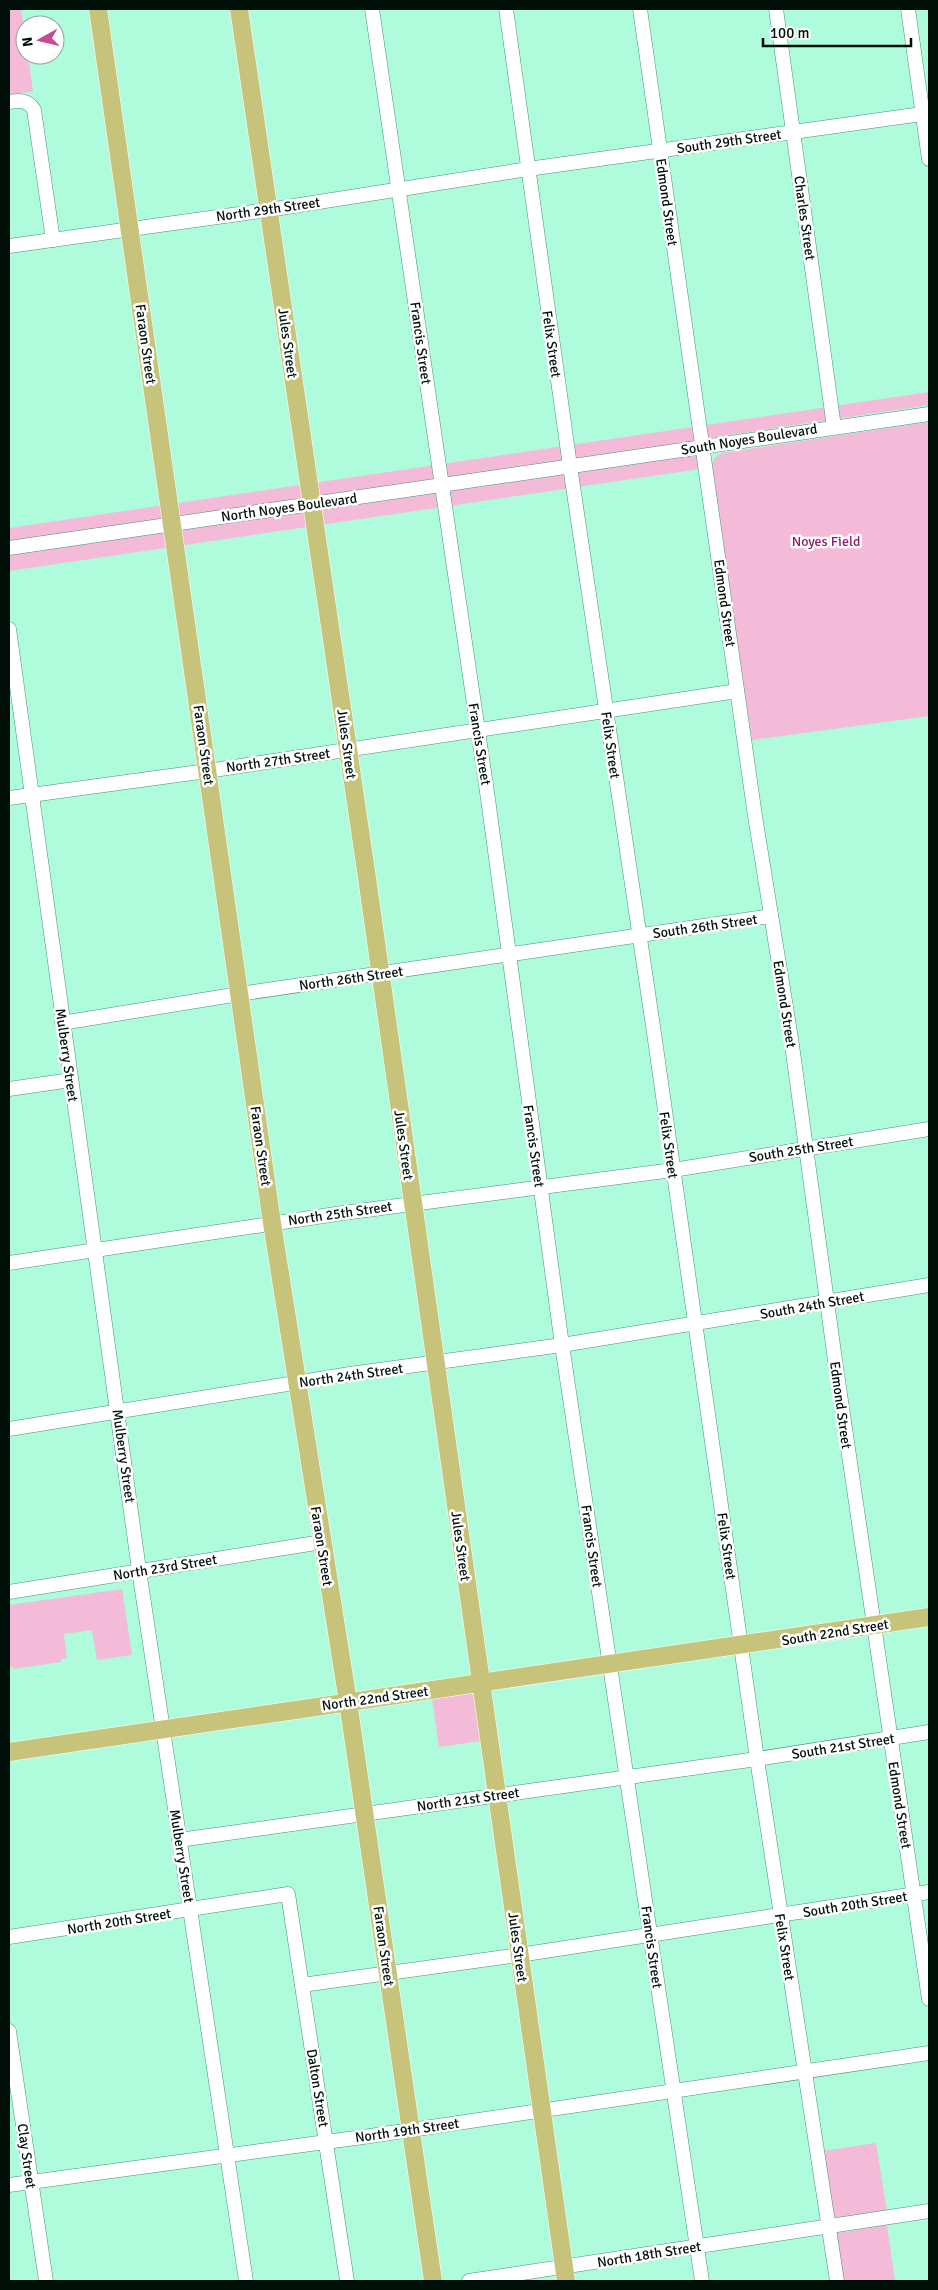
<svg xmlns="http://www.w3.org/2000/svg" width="938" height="2290" viewBox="0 0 938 2290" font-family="Signika,sans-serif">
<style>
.green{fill:#f4bbd8}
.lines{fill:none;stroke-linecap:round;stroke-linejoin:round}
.minor-casing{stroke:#459275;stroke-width:15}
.major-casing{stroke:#fff;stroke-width:19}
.minor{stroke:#fff;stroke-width:14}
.major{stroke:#c7c37b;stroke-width:18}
.labels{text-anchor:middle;stroke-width:5;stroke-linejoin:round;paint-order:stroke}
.street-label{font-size:14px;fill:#001008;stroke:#fff}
.park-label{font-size:14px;fill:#901a67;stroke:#fff}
</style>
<rect width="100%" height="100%" fill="#aefcdb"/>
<g class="green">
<path d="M9 9H21L25 34V55H28L33 92 9 94Z"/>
<path d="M929 392V405L695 440 700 469 9 571V528Z"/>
<path d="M929 422V716L752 740 712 469C712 460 714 457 722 453Z"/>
<path d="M122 1589 132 1655 97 1660 92 1630 64 1634 67 1658 61 1659V1662L13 1669 12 1666 9 1667V1605Z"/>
<path d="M469 1693 474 1695 481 1741 439 1747 432 1698Z"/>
<path d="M876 2143 887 2211 838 2219 832 2213 823 2151Z"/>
<path d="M887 2225 895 2281H843L836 2236 838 2233Z"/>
</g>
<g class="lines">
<g class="minor-casing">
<g id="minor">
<path d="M372 9 488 799 562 1345 702 2281"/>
<path d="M506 9 570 466 654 1033 757 1759 837 2281"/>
<path d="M640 9 755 816 791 1038 835 1360 929 1999"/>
<path d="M776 9 834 427"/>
<path d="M908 9 929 159"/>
<path d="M9 102C20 100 28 100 34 110L53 240"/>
<path d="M9 246 268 210 528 169 929 113"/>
<path d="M9 548 929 414"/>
<path d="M9 629 139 1570 246 2281"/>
<path d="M9 798 207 771 737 691"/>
<path d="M62 1023 239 994 771 916"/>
<path d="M9 1089 71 1080"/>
<path d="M9 1263 343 1213 673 1170 929 1129"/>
<path d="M9 1429 350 1374 562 1345 929 1285"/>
<path d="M9 1592 322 1542"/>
<path d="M179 1840 757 1759 929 1732"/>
<path d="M9 1937 288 1894 347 2281"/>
<path d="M302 1985 519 1955 929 1892"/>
<path d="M9 2031 46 2281"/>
<path d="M9 2185 370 2136 929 2053"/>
<path d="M469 2281 929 2211"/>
</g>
</g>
<g class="major-casing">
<g id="major">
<path d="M98 9 272 1223 348 1702 433 2281"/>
<path d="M239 9 366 871 566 2281"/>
<path d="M9 1752 929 1617"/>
</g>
</g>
<use href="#minor" class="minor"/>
<use href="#major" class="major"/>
</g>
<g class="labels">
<g class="street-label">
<text transform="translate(729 141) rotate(-8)" y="5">South 29th Street</text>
<text transform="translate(667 202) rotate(82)" y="5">Edmond Street</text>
<text transform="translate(268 209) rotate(-8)" y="5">North 29th Street</text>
<text transform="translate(805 218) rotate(82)" y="5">Charles Street</text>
<text transform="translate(288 343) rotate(82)" y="5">Jules Street</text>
<text transform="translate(421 343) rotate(82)" y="5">Francis Street</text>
<text transform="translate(146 344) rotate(82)" y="5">Faraon Street</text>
<text transform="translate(552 344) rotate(82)" y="5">Felix Street</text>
<text transform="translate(749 439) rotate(-9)" y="5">South Noyes Boulevard</text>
<text transform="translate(289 507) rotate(-8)" y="5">North Noyes Boulevard</text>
<text transform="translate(725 603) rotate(82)" y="5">Edmond Street</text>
<text transform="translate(347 744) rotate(82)" y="5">Jules Street</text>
<text transform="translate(480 744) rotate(81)" y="5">Francis Street</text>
<text transform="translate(204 745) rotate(82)" y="5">Faraon Street</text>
<text transform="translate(611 745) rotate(82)" y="5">Felix Street</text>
<text transform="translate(278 760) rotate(-8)" y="5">North 27th Street</text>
<text transform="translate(705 926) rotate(-8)" y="5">South 26th Street</text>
<text transform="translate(351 978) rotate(-8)" y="5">North 26th Street</text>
<text transform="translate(785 1004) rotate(81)" y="5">Edmond Street</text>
<text transform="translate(67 1055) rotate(82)" y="5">Mulberry Street</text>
<text transform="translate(404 1145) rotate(82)" y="5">Jules Street</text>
<text transform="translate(669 1145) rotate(82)" y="5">Felix Street</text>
<text transform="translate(261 1146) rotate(82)" y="5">Faraon Street</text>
<text transform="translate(534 1146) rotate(82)" y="5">Francis Street</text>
<text transform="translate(801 1149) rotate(-9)" y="5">South 25th Street</text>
<text transform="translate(340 1213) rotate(-8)" y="5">North 25th Street</text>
<text transform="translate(812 1305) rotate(-10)" y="5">South 24th Street</text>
<text transform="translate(351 1375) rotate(-8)" y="5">North 24th Street</text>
<text transform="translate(841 1405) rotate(82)" y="5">Edmond Street</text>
<text transform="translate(124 1456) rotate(82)" y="5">Mulberry Street</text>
<text transform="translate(322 1546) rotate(81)" y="5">Faraon Street</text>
<text transform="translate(461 1546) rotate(82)" y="5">Jules Street</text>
<text transform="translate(592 1546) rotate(82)" y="5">Francis Street</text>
<text transform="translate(727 1546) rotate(82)" y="5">Felix Street</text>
<text transform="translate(165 1567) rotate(-9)" y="5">North 23rd Street</text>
<text transform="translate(835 1632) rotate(-9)" y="5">South 22nd Street</text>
<text transform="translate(375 1698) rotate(-8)" y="5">North 22nd Street</text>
<text transform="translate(843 1746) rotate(-9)" y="5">South 21st Street</text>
<text transform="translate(468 1799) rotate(-8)" y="5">North 21st Street</text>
<text transform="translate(900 1805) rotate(81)" y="5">Edmond Street</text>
<text transform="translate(182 1856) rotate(81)" y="5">Mulberry Street</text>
<text transform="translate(855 1904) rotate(-9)" y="5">South 20th Street</text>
<text transform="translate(119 1921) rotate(-9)" y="5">North 20th Street</text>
<text transform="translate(384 1946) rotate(82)" y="5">Faraon Street</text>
<text transform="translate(518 1947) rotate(82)" y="5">Jules Street</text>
<text transform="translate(652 1947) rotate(82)" y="5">Francis Street</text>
<text transform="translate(785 1947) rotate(81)" y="5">Felix Street</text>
<text transform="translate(318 2088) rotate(81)" y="5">Dalton Street</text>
<text transform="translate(407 2130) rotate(-8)" y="5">North 19th Street</text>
<text transform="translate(27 2156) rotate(82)" y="5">Clay Street</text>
<text transform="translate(649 2254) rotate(-9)" y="5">North 18th Street</text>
</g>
<g class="park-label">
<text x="826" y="546">Noyes Field</text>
</g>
</g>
<rect width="938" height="2290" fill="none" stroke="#001008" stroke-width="20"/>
<g transform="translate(40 40) rotate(262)"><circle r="24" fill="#ffffff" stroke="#999f9c"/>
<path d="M0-4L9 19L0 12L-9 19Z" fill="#c74895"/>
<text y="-8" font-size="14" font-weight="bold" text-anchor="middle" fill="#001008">N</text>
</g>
<path d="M763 38v8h148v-8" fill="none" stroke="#001008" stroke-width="2.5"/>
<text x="770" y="38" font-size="15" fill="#001008" stroke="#ffffff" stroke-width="4" paint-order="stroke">100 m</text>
</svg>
